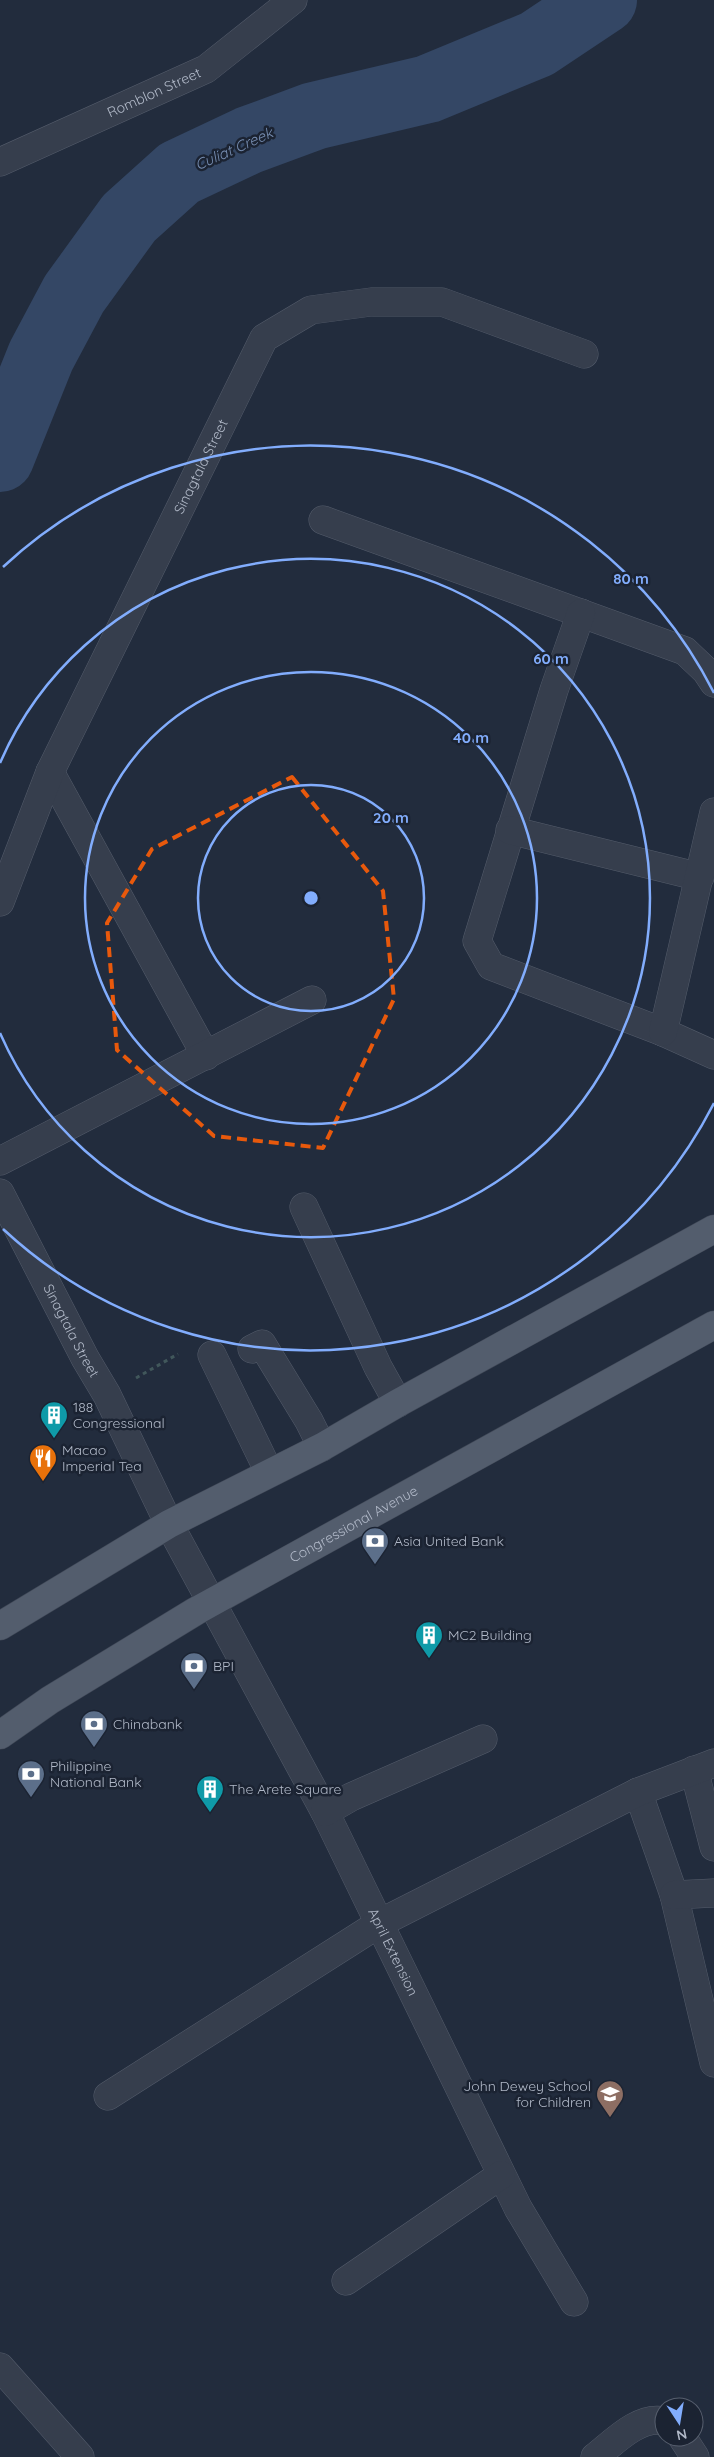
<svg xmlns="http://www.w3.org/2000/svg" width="714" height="2457" viewBox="0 0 714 2457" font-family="Quicksand,sans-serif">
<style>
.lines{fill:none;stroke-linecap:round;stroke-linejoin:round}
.river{stroke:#344765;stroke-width:68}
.minor-casing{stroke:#545c6b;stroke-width:29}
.major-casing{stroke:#3f4756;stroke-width:29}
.path{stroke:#41575b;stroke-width:3;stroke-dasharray:4 4;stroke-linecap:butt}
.minor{stroke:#363e4d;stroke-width:28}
.major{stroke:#535d6d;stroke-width:28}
.marked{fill:none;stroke:#e8590c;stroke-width:4;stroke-dasharray:10 6;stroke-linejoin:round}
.ring{fill:none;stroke:#82adfd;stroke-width:2.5}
.labels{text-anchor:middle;stroke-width:5;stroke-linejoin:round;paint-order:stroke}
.street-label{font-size:14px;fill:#b1b9c8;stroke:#1b2332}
.poi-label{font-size:14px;fill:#b1b9c8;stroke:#1b2332;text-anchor:start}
.water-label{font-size:15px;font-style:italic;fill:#778eb2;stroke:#1b2332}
.centre{fill:#82adfd;stroke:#1b2332;stroke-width:2.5}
.ring-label{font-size:15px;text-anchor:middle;font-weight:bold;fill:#82adfd;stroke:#1b2332;stroke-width:5;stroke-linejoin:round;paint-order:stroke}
</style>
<rect width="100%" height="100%" fill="#222c3d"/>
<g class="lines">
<path class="river" d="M0 458 41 356 74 294 129 218 179 173 249 140 314 116 428 89 537 44 603 0"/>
<g class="minor-casing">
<g id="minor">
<path id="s1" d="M0 162 206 69 293 0"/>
<path d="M323 520 685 651 706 671 714 683"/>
<path d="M581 613 554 690 477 941 491 966 663 1032 714 1055"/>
<path d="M50 772 206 1056"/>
<path d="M510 830 700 877"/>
<path id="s2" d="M0 902 50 772 264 338 311 310 371 302H442L584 354"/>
<path d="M663 1032 714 812"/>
<path d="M0 1161 312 1000"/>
<path id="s3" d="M0 1193 85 1358 107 1395 169 1524 325 1812 518 2208 574 2302"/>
<path d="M304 1207 378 1367 398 1403"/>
<path d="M252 1349 262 1344 309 1421 322 1447"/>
<path d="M212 1355 269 1472"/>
<path d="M694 1770 714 1847"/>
<path d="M638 1792 674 1895 714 2063"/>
<path d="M325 1812 351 1797 483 1739"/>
<path d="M674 1895 714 1893"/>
<path d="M108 2096 380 1923 638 1792 714 1763"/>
<path d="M346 2281 501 2175"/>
<path d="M0 2367 80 2457"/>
<path d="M682 2437 695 2457"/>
<path d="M595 2457C613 2443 639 2415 664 2421"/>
</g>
</g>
<g class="major-casing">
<g id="major">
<path d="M0 1626 169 1524 322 1447 398 1403 714 1229"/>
<path id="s4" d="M0 1735 50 1700 196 1611 714 1325"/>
</g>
</g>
<path class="path" d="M136 1378 178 1354"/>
<use href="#minor" class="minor"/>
<use href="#major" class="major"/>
</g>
<path class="marked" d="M292 777 383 891 394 999 323 1148 214 1136 117 1050 107 923 152 849Z"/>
<g class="ring">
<circle cx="311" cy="898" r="113"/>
<circle cx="311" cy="898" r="226"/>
<path d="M0 763A339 339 0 1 1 0 1033"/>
<path d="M714 1103A452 452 0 0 1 3 1229M3 567A452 452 0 0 1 714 693"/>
</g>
<defs>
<g id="building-pin" transform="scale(1.4375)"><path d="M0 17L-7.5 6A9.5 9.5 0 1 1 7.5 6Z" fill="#0f9aa8" stroke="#1b2332"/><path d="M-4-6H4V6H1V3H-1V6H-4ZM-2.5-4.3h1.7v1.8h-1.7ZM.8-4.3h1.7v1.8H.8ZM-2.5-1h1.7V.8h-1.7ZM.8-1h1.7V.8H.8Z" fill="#fff"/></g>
<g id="restaurant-pin" transform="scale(1.4375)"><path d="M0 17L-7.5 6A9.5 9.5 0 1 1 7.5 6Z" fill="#e8710a" stroke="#1b2332"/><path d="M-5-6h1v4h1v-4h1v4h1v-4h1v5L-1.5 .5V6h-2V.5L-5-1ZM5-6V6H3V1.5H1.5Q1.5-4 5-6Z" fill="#fff"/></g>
<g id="bank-pin" transform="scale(1.4375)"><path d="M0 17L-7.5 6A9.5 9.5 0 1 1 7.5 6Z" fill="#5c6f8a" stroke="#1b2332"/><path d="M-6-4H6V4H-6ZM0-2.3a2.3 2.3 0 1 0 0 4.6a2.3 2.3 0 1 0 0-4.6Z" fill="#fff"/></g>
<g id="school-pin" transform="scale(1.4375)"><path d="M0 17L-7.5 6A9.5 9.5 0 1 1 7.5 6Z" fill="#8d6e63" stroke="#1b2332"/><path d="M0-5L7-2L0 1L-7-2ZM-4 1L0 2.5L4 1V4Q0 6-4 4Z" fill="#fff"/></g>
</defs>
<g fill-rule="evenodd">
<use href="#building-pin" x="54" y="1415"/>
<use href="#restaurant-pin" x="43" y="1458"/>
<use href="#bank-pin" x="375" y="1541"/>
<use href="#building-pin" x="429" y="1635"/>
<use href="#bank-pin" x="194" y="1666"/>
<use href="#bank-pin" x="94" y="1724"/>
<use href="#bank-pin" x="31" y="1774"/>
<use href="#building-pin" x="210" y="1789"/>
<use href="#school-pin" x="610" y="2094"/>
</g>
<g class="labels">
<g class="street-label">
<text dy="5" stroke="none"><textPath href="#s1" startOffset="169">Romblon Street</textPath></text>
<text dy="5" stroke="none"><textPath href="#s2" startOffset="480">Sinagtala Street</textPath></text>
<text dy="5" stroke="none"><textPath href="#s3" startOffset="155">Sinagtala Street</textPath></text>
<text dy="5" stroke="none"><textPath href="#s4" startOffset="412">Congressional Avenue</textPath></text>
<text dy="5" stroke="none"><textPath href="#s3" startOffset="855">April Extension</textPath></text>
</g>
<g class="poi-label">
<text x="73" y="1412">188<tspan x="73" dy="16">Congressional</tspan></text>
<text x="62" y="1455">Macao<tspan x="62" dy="16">Imperial Tea</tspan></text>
<text x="394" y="1546">Asia United Bank</text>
<text x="448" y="1640">MC2 Building</text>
<text x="213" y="1671">BPI</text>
<text x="113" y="1729">Chinabank</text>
<text x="50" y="1771">Philippine<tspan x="50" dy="16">National Bank</tspan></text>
<text x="229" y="1794">The Arete Square</text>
<text x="591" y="2091" text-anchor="end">John Dewey School<tspan x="591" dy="16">for Children</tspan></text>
</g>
<g class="water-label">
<text transform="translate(234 149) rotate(-24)" y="5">Culiat Creek</text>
</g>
</g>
<circle cx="311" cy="898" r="8" class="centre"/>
<g class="ring-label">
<text x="631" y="584">80 m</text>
<text x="551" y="664">60 m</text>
<text x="471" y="743">40 m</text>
<text x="391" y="823">20 m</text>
</g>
<g transform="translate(679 2422) rotate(168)"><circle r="24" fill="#1b2332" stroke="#575f6e"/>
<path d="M0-4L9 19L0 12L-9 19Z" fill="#82adfd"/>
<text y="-8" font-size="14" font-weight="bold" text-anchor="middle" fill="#b1b9c8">N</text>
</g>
</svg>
